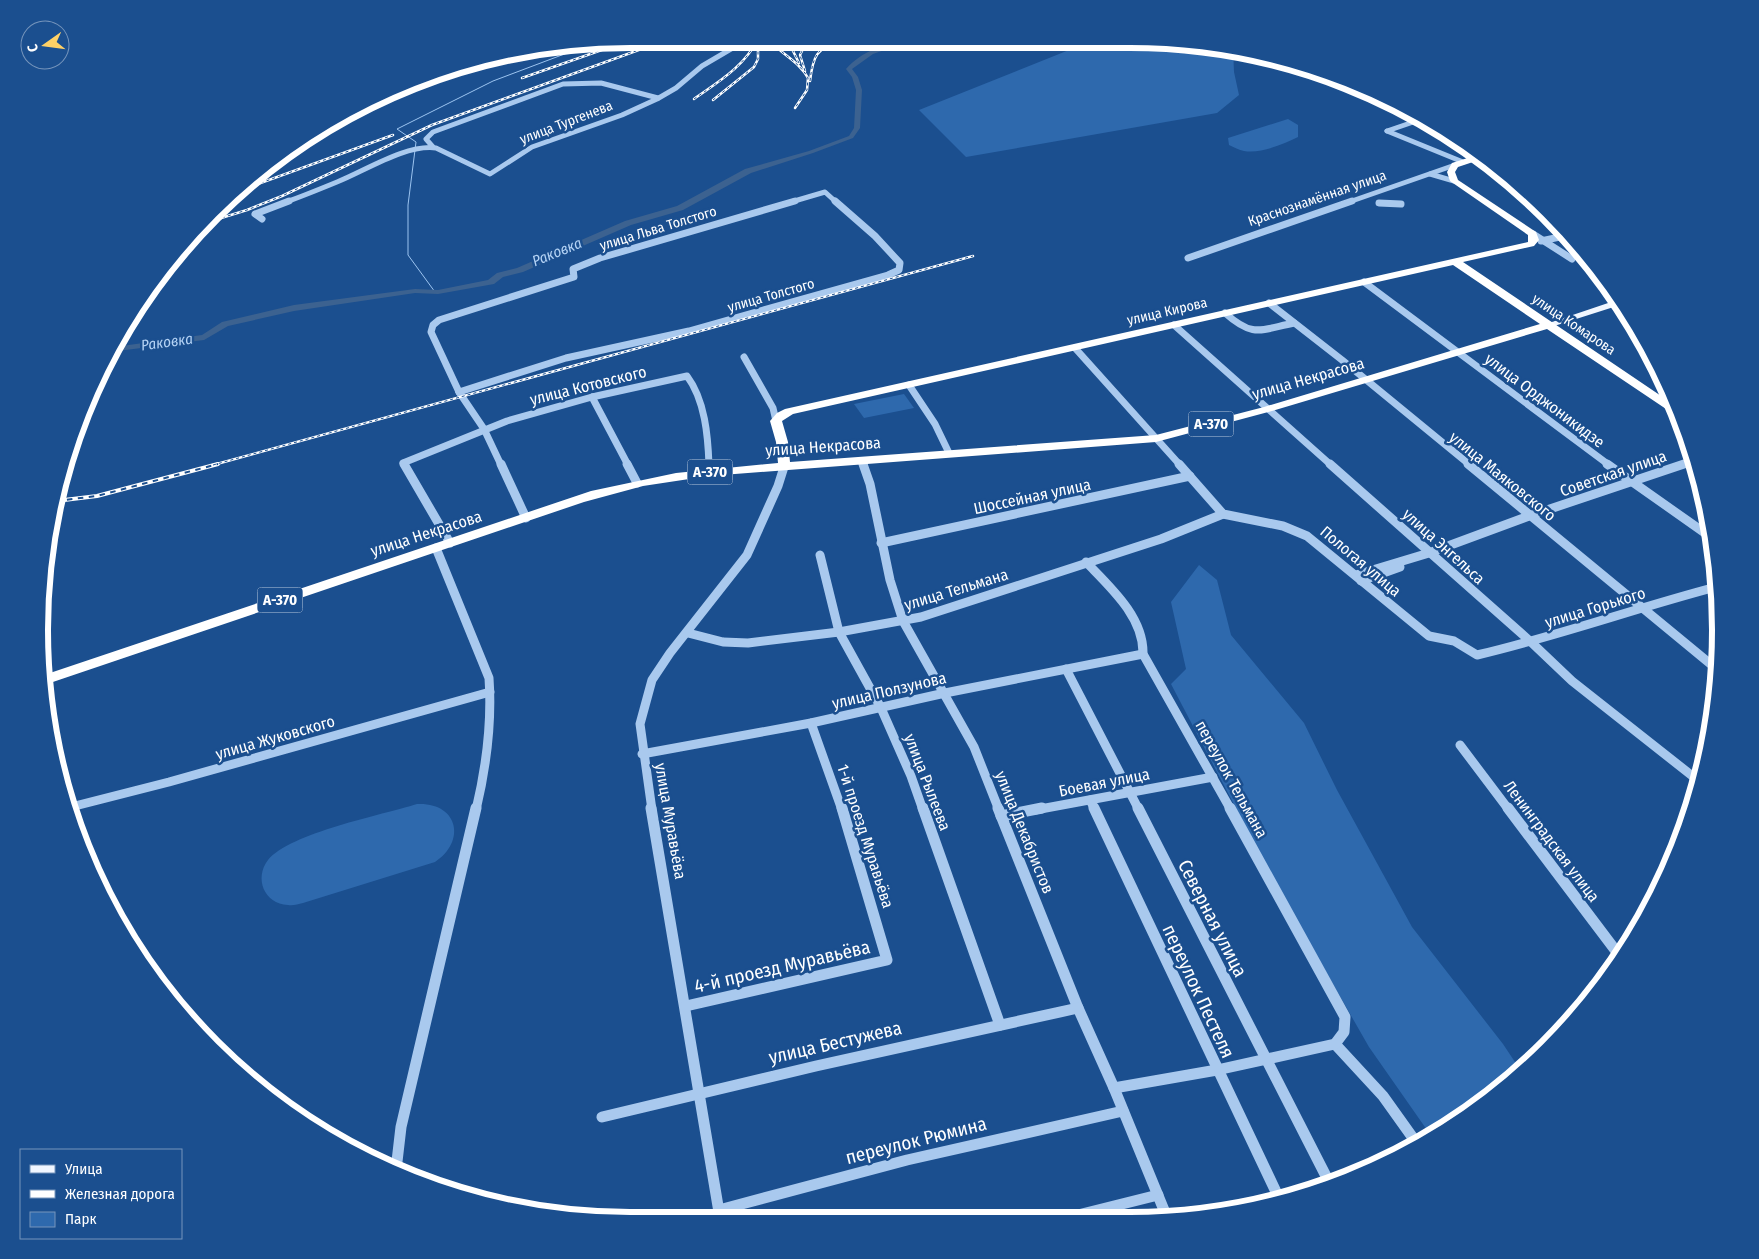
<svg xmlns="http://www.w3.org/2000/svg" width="1759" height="1259" viewBox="0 0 1759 1259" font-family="'Fira Sans Condensed',sans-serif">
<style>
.green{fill:#2e69ad}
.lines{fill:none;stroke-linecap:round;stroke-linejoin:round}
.stream{stroke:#9cc4f0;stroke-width:1}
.river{fill:#3c6290;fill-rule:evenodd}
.minor-far3{stroke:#a9c9ee;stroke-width:5}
.minor-far2{stroke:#a9c9ee;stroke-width:7}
.minor-far1{stroke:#a9c9ee;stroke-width:9}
.minor{stroke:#a9c9ee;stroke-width:11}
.major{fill:#f0f6ff;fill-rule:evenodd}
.highway{fill:#fff;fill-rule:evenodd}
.rail-far1-casing{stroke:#fff;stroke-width:2.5}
.rail-casing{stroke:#fff;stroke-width:4}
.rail-far1{stroke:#1b4f8f;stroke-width:1;stroke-dasharray:3;stroke-linecap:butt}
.rail{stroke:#1b4f8f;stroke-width:2;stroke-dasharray:5.5;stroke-linecap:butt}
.labels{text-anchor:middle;stroke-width:5;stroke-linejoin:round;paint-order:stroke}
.far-street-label{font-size:14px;fill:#fff;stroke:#1b4f8f}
.far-water-label{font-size:15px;font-style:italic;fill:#b5d3f5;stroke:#1b4f8f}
.shield{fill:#1b4f8f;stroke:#bbcadd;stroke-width:1}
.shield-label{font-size:15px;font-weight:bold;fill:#fff}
.street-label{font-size:16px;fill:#fff;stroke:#1b4f8f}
.near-street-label{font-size:19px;fill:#fff;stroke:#1b4f8f}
.rim{fill:none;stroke:#fff;stroke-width:6}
</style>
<rect width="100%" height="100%" fill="#1b4f8f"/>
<g class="green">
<path d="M1111 39H1130L1233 49 1234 72 1239 95 1217 113 966 157 919 110 1094 40Z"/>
<path d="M1288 119 1298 125V137C1283 144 1261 154 1244 151 1239 150 1234 147 1229 145L1228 138Z"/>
<path d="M904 394 914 408 864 418 854 404Z"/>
<path d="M1199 565 1217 580 1231 635 1304 723 1337 790 1412 927 1503 1044 1521 1071 1437 1132 1427 1130 1369 1047 1274 881 1171 684 1186 669 1171 602Z"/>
<path d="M417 804C458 802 467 841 435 862L303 903C298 904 293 906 288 905 264 904 254 878 268 860 290 833 382 815 417 804Z"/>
</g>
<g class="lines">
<path class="stream" d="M435 292 408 255V205L416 142 397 129 493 81 591 44"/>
<path class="river" d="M907 39H916L873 54 852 69 858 77 862 90 860 128 853 138 813 153 751 173 683 210 631 225 523 272 503 277 494 284 438 294 415 293 294 311 228 326 204 340 110 352 114 347 202 335 222 322 294 305 415 289 438 290 488 280 497 273 517 268 625 221 677 206 745 169 809 151 849 136 854 128 856 90 852 77 846 69C862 51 884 44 907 39Z"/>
<g class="minor-far3">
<path d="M1387 131 1463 162"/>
<path d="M1387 131 1425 118"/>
<path d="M433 147 426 139 433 132 563 84 601 83 658 98"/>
<path d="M1430 174 1454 181"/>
<path d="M286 202C303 196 320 189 337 182 365 171 406 144 436 148L490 174 532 147 622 115 657 99 676 88 702 66 748 39"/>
<path d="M791 202 825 192 836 202"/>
<path d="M1349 202 1455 165"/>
</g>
<g class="minor-far2">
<path d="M1379 203 1401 204"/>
<path d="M262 219 255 214 289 201"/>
<path d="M1533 234 1572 259"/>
<path d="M1541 241 1569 235"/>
<path d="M1188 258 1352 201"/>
<path d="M1364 282 1609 465"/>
<path d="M1269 303 1342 360 1470 465"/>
<path d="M1225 313C1253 338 1260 330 1294 323"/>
<path d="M1174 325 1331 465"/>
<path d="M1075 348 1180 465"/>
<path d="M744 357 773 408 776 421"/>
<path d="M909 385 935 424 949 453"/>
<path d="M459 392 484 429 501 465"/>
<path d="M459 392 431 332 433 325 439 320 574 277 573 269 600 258 795 201"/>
<path d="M459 392 566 358 689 331 888 275 899 270 900 263 875 236 835 201"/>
<path d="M592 397 628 465"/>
<path d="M862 461 864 465"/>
<path d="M404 465 403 463 507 421 592 397 687 376C705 400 708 436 709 465"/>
<path d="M1681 465 1694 461"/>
</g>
<g class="minor-far1">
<path d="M404 464 450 543"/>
<path d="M501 464 526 518"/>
<path d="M627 464 637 483"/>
<path d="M709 464V472"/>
<path d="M863 464 870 484 890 580 903 621 974 747 999 810"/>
<path d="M1179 464 1223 514 1283 526 1307 536 1429 636 1454 641 1477 655C1558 636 1636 608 1716 587"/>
<path d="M1330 464 1531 642 1572 681 1700 782"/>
<path d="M1468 464 1719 671"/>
<path d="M1607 464 1712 538"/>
<path d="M881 543 1190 476"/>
<path d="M436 548 489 678C492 721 486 768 476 810"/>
<path d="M820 555 839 632 881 708 911 776 923 810"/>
<path d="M1086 562C1110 587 1144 617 1143 654L1231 810"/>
<path d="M1356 575 1429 553 1529 516 1684 464"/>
<path d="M1361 581 1400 567"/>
<path d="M688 633 723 642 748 643 839 632 921 617 1161 539 1223 514"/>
<path d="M1066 669 1139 810"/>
<path d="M811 723 842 810"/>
<path d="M1460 745 1509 810"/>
<path d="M642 754 811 723 945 693 1143 654"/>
<path d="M1090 800 1095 810"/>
<path d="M67 808 169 782 490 692"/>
<path d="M652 810 640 724 652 680 670 653 747 555 778 486 784 467"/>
<path d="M1035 810 1213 777"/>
</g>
<g class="minor">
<path d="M651 808 720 1218"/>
<path d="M923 808 1000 1025"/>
<path d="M998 808 1078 1008 1114 1088 1166 1215"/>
<path d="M1094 808 1278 1196"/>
<path d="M1138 808 1329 1182"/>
<path d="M1508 808 1619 955"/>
<path d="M1001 816 1042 808"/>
<path d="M686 1006 887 960 842 808"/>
<path d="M1335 1044 1383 1096 1418 1145"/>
<path d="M1114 1088 1217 1070 1335 1044 1344 1032 1345 1017 1230 808"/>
<path d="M602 1117 816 1066 1078 1008"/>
<path d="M396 1170 401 1127 476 808"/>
<path d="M719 1210 907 1160 1123 1111"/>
<path d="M1074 1216 1158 1195"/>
</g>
<path class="major" d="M1617 300 1620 305 1551 327 1548 328 1543 325Z"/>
<path class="highway" d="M1477 155 1482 159 1458 167 1455 172 1458 180 1536 232 1539 240 1534 246 1463 262 1673 404 1677 414 1672 413 1547 329 1272 411 1156 442 709 476 643 486 584 502 44 685V675L591 491 676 473 778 463 776 442 770 421 777 413 785 409 1528 242V235L1450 181 1447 172 1452 163ZM1453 265 1540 324 1264 407 1156 435 790 462 788 442 782 421 793 414Z"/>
<g class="rail-far1-casing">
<g id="rail-far1">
<path d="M769 39C780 54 799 61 808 78L807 90 795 108"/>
<path d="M787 39 799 63"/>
<path d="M805 71 800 55 805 45 812 39"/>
<path d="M522 78 633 39"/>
<path d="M810 81C813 56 816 49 841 39"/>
<path d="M694 99C718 82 744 67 758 39"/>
<path d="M713 100 754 67 758 59V44"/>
<path d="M244 189 393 135"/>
<path d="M205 223 247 210 282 196 432 125 669 39"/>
<path d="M213 465 973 256"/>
</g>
</g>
<g class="rail-casing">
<path id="rail" d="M56 501 97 496 218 464"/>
</g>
<use href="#rail-far1" class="rail-far1"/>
<use href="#rail" class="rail"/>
</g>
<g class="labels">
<g class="far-street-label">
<text transform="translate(566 122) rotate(-21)" y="5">улица Тургенева</text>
<text transform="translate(1317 198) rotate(-19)" y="5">Краснознамённая улица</text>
<text transform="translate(658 228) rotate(-17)" y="5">улица Льва Толстого</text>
<text transform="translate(771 295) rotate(-16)" y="5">улица Толстого</text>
<text transform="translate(1167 311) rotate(-13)" y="5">улица Кирова</text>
<text transform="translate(1574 324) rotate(34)" y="5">улица Комарова</text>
</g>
<g class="far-water-label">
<text transform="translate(557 252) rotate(-22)" y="5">Раковка</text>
<text transform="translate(167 342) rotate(-8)" y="5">Раковка</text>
</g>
<g class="shield">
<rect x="1188.5" y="411.5" width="45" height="25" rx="4"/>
<rect x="687.5" y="459.5" width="45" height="25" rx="4"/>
<rect x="257.5" y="587.5" width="45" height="25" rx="4"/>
</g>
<g class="shield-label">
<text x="1211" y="429">А-370</text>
<text x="710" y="477">А-370</text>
<text x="280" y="605">А-370</text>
</g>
<g class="street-label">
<text transform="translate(1308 378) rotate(-16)" y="6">улица Некрасова</text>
<text transform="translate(588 385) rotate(-14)" y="6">улица Котовского</text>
<text transform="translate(1545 400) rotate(37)" y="6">улица Орджоникидзе</text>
<text transform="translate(823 446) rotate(-4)" y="6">улица Некрасова</text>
<text transform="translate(1613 473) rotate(-19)" y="6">Советская улица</text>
<text transform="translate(1503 476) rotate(39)" y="6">улица Маяковского</text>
<text transform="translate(1032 496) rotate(-12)" y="6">Шоссейная улица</text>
<text transform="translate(426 533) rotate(-18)" y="6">улица Некрасова</text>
<text transform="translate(1444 546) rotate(42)" y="6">улица Энгельса</text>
<text transform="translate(1361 561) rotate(40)" y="6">Пологая улица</text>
<text transform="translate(956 589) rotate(-17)" y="6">улица Тельмана</text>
<text transform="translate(1595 607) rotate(-17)" y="6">улица Горького</text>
<text transform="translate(889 690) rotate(-13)" y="6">улица Ползунова</text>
<text transform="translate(275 737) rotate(-16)" y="6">улица Жуковского</text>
<text transform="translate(1232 779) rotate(61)" y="6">переулок Тельмана</text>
<text transform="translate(928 782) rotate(69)" y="6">улица Рылеева</text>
<text transform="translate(1104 782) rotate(-11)" y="6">Боевая улица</text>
<text transform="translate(671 821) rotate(80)" y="6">улица Муравьёва</text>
<text transform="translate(1025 832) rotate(68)" y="6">улица Декабристов</text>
<text transform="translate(866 836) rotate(72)" y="6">1-й проезд Муравьёва</text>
<text transform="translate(1552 841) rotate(53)" y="6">Ленинградская улица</text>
</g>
<g class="near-street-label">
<text transform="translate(1213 918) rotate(63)" y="7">Северная улица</text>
<text transform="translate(782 966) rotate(-13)" y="7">4-й проезд Муравьёва</text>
<text transform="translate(1199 991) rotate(65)" y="7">переулок Пестеля</text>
<text transform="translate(835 1042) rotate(-13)" y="7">улица Бестужева</text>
<text transform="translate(916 1140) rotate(-14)" y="7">переулок Рюмина</text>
</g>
</g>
<path d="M0 0H1759V1259H0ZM630 48H1130A582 582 0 0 1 1712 630V630A582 582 0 0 1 1130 1212H630A582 582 0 0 1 48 630V630A582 582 0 0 1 630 48Z" fill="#1b4f8f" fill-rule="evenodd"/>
<path class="rim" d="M630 48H1130A582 582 0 0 1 1712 630V630A582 582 0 0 1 1130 1212H630A582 582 0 0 1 48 630V630A582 582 0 0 1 630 48Z"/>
<rect x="20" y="1149" width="162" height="90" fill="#1b4f8f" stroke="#7695bc"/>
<rect x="30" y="1165" width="25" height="8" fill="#f0f6ff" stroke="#7695bc"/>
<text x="65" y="1174" font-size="15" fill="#ffffff">Улица</text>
<rect x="30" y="1190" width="25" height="8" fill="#ffffff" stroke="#7695bc"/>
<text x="65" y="1199" font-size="15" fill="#ffffff">Железная дорога</text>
<rect x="30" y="1212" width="25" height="15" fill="#2e69ad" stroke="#7695bc"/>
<text x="65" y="1224" font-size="15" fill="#ffffff">Парк</text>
<g transform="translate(45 45) rotate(256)"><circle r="24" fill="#1b4f8f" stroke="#7695bc"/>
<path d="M0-4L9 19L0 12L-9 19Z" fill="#ffd166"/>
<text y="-8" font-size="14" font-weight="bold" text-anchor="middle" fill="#ffffff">С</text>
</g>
</svg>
